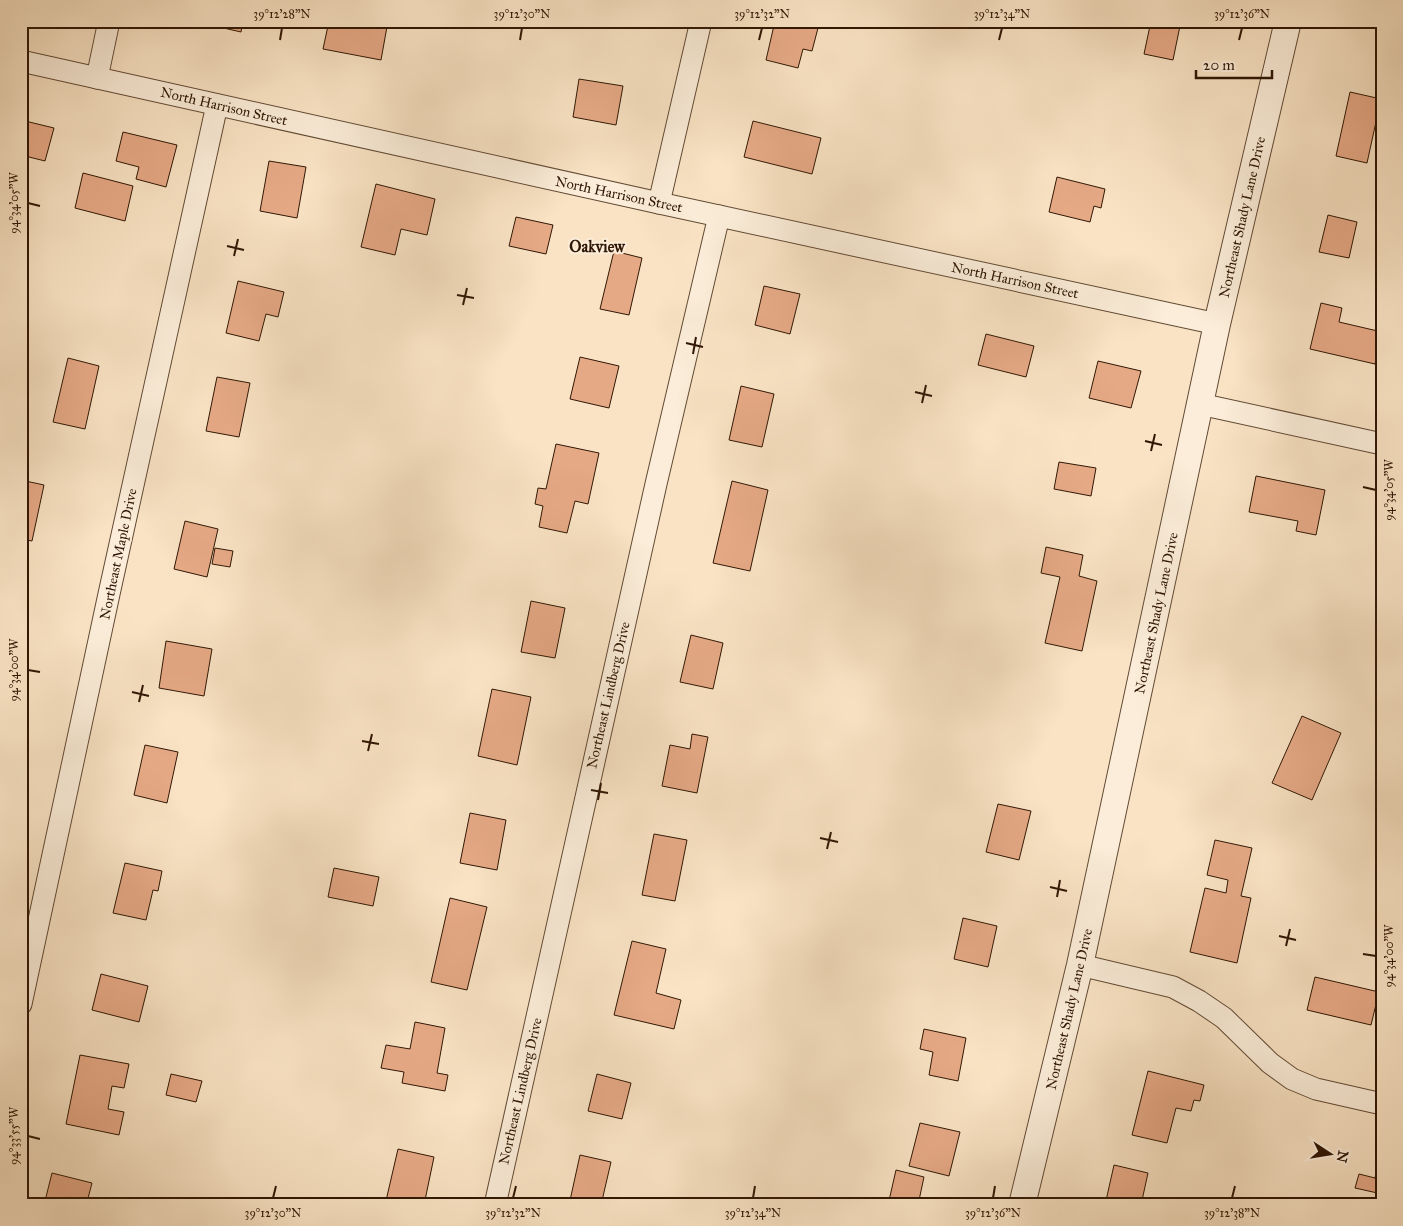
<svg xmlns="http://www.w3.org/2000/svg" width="1403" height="1226" viewBox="0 0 1403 1226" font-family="'IM FELL Great Primer',serif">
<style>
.building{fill:#e6a986;stroke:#301704}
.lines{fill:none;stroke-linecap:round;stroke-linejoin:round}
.minor-casing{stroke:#624a34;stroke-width:23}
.tertiary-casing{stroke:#624a34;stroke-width:28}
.minor{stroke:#fbedd9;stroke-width:21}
.tertiary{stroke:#fbedd9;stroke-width:26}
.ticks{fill:none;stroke:#301704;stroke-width:2}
.labels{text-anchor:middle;stroke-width:4;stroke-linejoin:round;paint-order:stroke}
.street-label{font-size:14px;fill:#301704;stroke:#fbedd9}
.quarter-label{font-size:16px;font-weight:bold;fill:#301704;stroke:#fbedd9}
.neatline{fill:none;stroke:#301704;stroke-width:2}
.ticks-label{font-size:12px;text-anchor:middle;fill:#301704}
</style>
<rect width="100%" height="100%" fill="#f9e3c4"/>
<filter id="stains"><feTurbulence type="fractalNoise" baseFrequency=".004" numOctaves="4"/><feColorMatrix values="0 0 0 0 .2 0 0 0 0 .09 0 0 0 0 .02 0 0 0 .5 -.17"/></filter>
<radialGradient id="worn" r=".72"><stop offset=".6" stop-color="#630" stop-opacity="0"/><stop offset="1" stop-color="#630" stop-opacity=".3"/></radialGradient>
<g class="building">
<path d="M193 21H243L241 32Z"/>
<path d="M329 21H388L381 60 323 49Z"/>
<path d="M611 21H628L627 25Z"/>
<path d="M775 21H789L818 28 812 51 803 49 798 68 766 60Z"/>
<path d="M1151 21H1181L1173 60 1144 54Z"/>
<path d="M579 79 623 86 616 125 573 117Z"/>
<path d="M1350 92 1381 99 1367 163 1336 156Z"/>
<path d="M21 120 54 128 45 161 21 155Z"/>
<path d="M753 121 821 138 812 174 744 157Z"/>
<path d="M123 132 177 145 166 187 136 179 139 167 116 161Z"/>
<path d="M269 161 306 167 297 218 260 211Z"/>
<path d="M83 173 133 186 125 221 75 208Z"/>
<path d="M1057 177 1105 189 1101 208 1094 206 1090 222 1049 212Z"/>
<path d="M376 184 435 199 427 235 401 229 395 255 361 247Z"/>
<path d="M1328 215 1357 222 1349 258 1319 252Z"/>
<path d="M516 217 553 225 546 254 509 246Z"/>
<path d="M614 251 642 258 629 315 600 309Z"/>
<path d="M238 281 284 292 278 317 266 314 259 341 226 333Z"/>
<path d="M764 286 800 294 790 334 755 325Z"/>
<path d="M1321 303 1342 308 1339 322 1382 332 1375 364 1310 349Z"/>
<path d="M986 334 1034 346 1026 377 978 365Z"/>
<path d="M580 357 619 366 609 408 570 399Z"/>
<path d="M68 358 99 366 85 429 53 422Z"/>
<path d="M1098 361 1141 371 1131 408 1089 398Z"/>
<path d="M217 377 250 383 239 437 206 431Z"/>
<path d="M741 386 774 394 762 447 729 440Z"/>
<path d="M556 444 599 453 588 504 575 501 567 533 539 527 543 506 535 504 538 488 546 489Z"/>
<path d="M1059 462 1096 468 1091 496 1054 489Z"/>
<path d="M1256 476 1325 490 1316 535 1296 531 1298 521 1249 512Z"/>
<path d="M21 480 44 485 32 541 21 539Z"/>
<path d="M732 481 768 490 750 571 713 563Z"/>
<path d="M185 521 218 529 207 577 174 569Z"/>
<path d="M1046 547 1083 555 1079 576 1097 581 1082 651 1045 643 1060 577 1041 573Z"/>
<path d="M215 548 233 551 230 567 212 564Z"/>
<path d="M531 601 565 608 555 658 521 652Z"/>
<path d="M691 635 723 643 713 689 680 682Z"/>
<path d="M166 641 212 649 204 696 159 688Z"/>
<path d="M492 689 531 697 517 765 478 756Z"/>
<path d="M1302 716 1341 733 1312 800 1272 783Z"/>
<path d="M692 734 708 737 697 793 662 786 670 745 690 749Z"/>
<path d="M145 745 178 752 167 803 134 795Z"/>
<path d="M998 804 1031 811 1019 860 986 852Z"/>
<path d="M470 813 506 820 497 870 460 863Z"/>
<path d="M654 834 687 840 675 901 642 895Z"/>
<path d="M1215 840 1252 848 1241 896 1251 898 1237 963 1190 952 1205 888 1226 893 1228 880 1207 875Z"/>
<path d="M125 863 162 871 158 891 153 890 146 920 113 913Z"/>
<path d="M334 868 379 877 373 906 328 897Z"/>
<path d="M450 898 487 907 467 990 431 982Z"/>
<path d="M963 918 997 926 988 967 954 959Z"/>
<path d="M632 941 666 949 656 993 681 1000 674 1029 614 1015Z"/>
<path d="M101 974 148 986 139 1022 92 1010Z"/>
<path d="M1315 977 1379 992 1371 1025 1307 1010Z"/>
<path d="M415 1022 445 1028 437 1073 448 1075 445 1091 402 1083 404 1072 381 1068 386 1045 410 1049Z"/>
<path d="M924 1029 966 1038 958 1081 929 1075 933 1052 920 1049Z"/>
<path d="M80 1055 129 1064 124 1088 112 1086 108 1109 124 1112 119 1135 66 1124Z"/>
<path d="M1148 1071 1204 1085 1200 1101 1194 1100 1191 1111 1176 1108 1167 1143 1132 1135Z"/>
<path d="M171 1074 202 1081 196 1102 166 1095Z"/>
<path d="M597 1074 631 1083 622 1119 588 1111Z"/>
<path d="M920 1123 960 1132 949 1176 909 1166Z"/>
<path d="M398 1149 434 1157 424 1205H385Z"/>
<path d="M580 1155 611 1162 601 1205H569Z"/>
<path d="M1378 1162 1382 1163V1194L1355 1188 1359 1174 1375 1178Z"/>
<path d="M1114 1165 1148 1173 1141 1205H1105Z"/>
<path d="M896 1170 924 1177 918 1205H888Z"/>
<path d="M52 1173 92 1183 87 1202 79 1201 78 1205H44Z"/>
</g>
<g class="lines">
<g class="minor-casing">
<g id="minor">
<path d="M21 61 659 203 1217 324"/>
<path d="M97 78 109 21"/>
<path d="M659 203 701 21"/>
<path d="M1200 404 1382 444"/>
<path d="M1080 965 1173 987 1199 1001 1224 1018 1270 1063 1292 1079 1316 1089 1382 1104"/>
<path d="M21 1004 109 594 217 105"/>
<path d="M495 1205 656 484 719 216"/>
</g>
</g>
<g class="tertiary-casing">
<path id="tertiary" d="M1022 1205 1080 965 1217 324 1288 21"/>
</g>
<use href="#minor" class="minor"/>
<use href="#tertiary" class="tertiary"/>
</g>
<path class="ticks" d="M280 40 282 28M520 40 522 28M759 40 762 28M999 40 1002 28M1239 40 1242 28M28 203 40 206M227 246 244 250M234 256 238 239M457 295 474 298M463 305 467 288M686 343 703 347M693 354 696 337M915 392 932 396M922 403 926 385M1145 441 1162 445M1151 451 1155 434M1363 487 1376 490M28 670 40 672M132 692 149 696M139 702 143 685M362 741 379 744M368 751 372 734M591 790 608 793M598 800 601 783M820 838 838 842M827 849 831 832M1050 887 1067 891M1057 897 1060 880M1279 936 1296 940M1286 946 1290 929M1363 954 1376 956M28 1136 40 1139M273 1198 276 1186M513 1198 516 1186M753 1198 755 1186M993 1198 995 1186M1232 1198 1235 1186"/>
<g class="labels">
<g class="street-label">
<text transform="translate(224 106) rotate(13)" y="5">North Harrison Street</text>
<text transform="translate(619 194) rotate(12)" y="5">North Harrison Street</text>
<text transform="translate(1242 217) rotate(-77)" y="5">Northeast Shady Lane Drive</text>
<text transform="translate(1015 280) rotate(12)" y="5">North Harrison Street</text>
<text transform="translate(118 554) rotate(-78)" y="5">Northeast Maple Drive</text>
<text transform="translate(1156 613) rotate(-78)" y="5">Northeast Shady Lane Drive</text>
<text transform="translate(608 695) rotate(-77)" y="5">Northeast Lindberg Drive</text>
<text transform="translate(1069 1009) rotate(-77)" y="5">Northeast Shady Lane Drive</text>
<text transform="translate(520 1091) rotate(-77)" y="5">Northeast Lindberg Drive</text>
</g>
<g class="quarter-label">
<text x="597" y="252">Oakview</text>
</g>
</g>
<rect width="1403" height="1226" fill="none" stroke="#f9e3c4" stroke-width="55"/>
<g transform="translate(1330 1154) rotate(102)" stroke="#fbedd9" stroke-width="4" paint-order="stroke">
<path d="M0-4L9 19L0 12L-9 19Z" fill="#301704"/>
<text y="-8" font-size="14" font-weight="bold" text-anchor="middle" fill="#301704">N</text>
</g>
<path d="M1196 70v8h76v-8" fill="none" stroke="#301704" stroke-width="2.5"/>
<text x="1203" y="70" font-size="15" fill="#301704" stroke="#fbedd9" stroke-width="4" paint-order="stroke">20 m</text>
<rect x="28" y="28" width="1348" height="1170" class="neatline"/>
<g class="ticks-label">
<text x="282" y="18">39°12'28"N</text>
<text x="522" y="18">39°12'30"N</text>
<text x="762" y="18">39°12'32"N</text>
<text x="1002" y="18">39°12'34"N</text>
<text x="1242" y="18">39°12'36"N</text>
<text transform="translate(14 203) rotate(-90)" y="4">94°34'05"W</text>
<text transform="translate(1389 490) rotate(-90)" y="4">94°34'05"W</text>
<text transform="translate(14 670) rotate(-90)" y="4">94°34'00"W</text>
<text transform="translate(1389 956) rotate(-90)" y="4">94°34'00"W</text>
<text transform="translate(14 1136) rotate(-90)" y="4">94°33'55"W</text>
<text x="273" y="1217">39°12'30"N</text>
<text x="513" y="1217">39°12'32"N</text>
<text x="753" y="1217">39°12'34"N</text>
<text x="993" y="1217">39°12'36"N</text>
<text x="1232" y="1217">39°12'38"N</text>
</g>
<rect width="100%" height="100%" filter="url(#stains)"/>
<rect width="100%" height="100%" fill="url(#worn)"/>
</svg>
